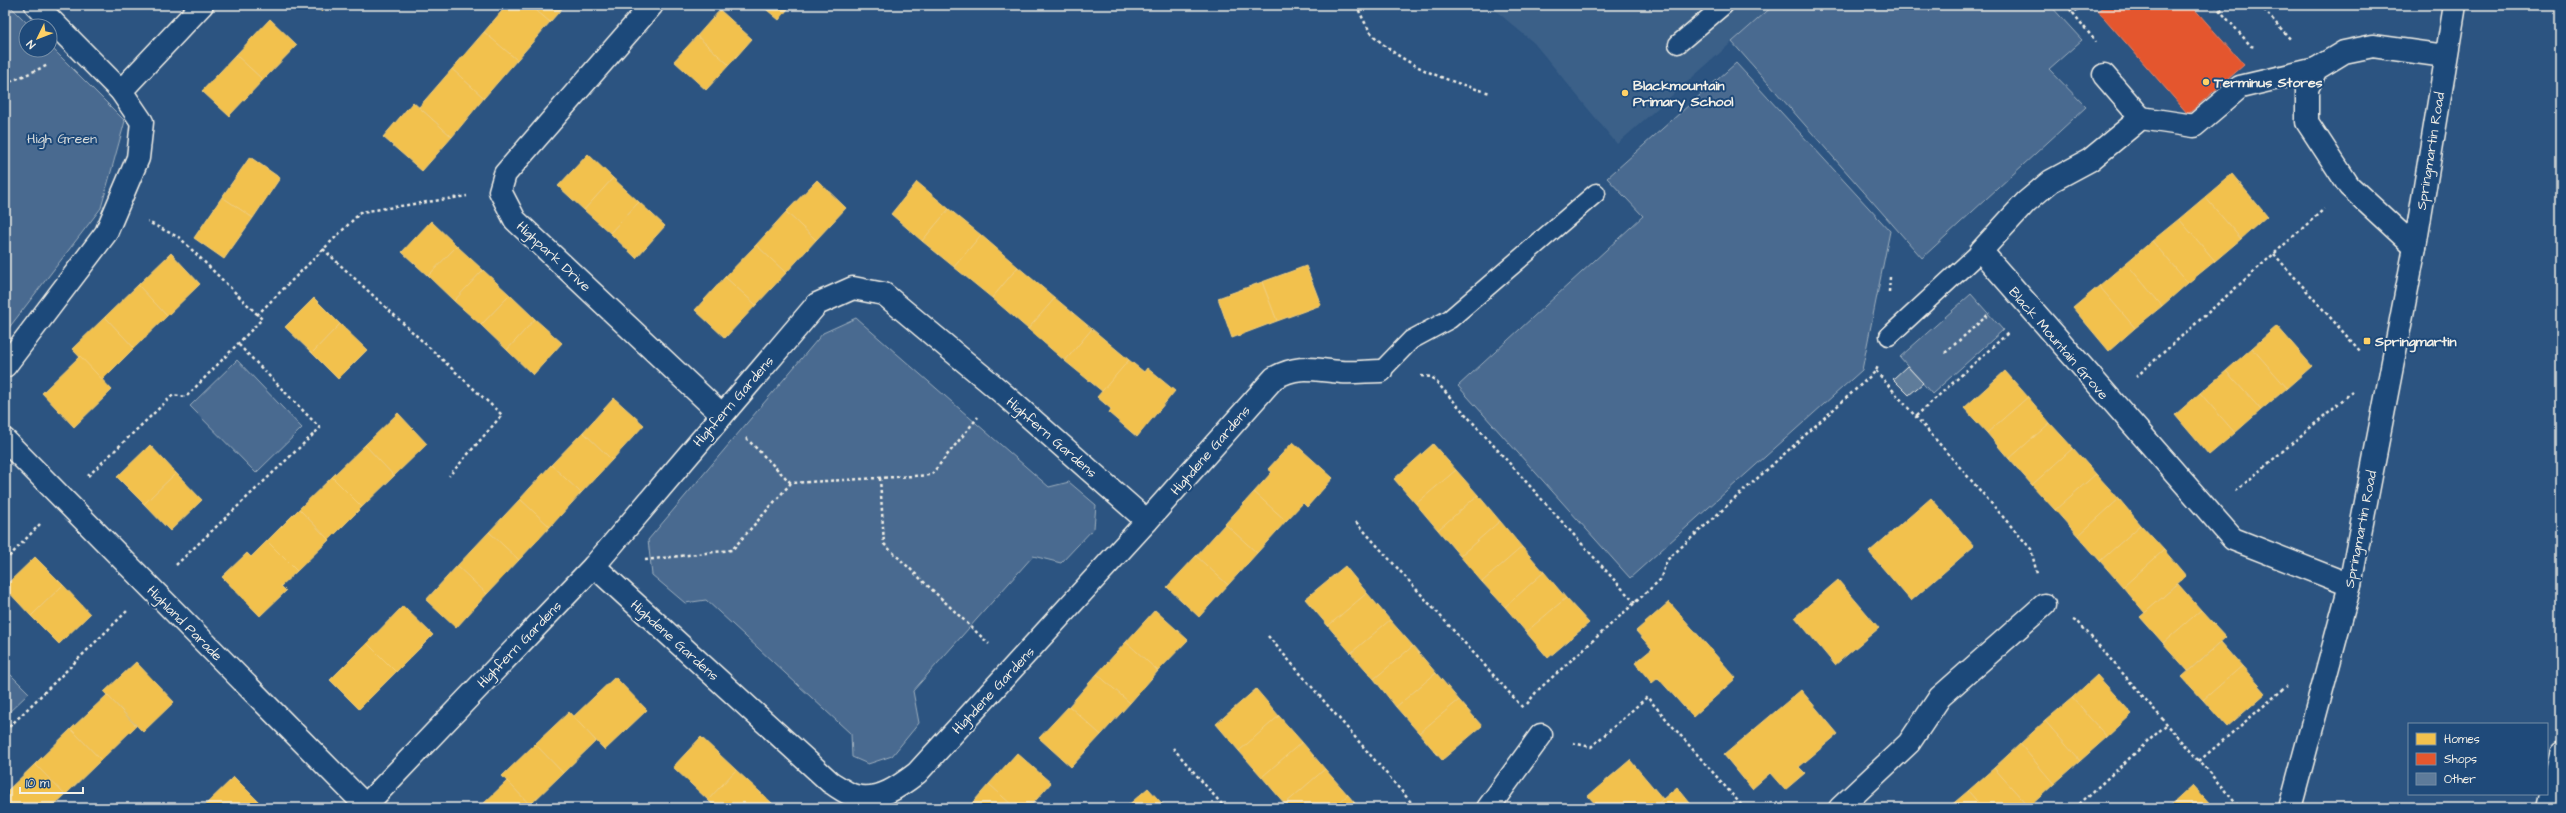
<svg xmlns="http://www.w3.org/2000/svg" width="2566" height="813" viewBox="0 0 2566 813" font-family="'Architects Daughter',sans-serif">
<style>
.built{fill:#3b6088}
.green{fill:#496b90;stroke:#9eaebc}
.homes{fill:#f2c14e;stroke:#f3cf7c}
.shops{fill:#e4572e;stroke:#e98566}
.building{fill:#5e7b9a;stroke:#f4f1e8}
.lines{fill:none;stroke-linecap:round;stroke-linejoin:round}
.lane-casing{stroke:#f4f1e8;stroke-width:21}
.street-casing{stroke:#f4f1e8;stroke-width:25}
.secondary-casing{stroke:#f4f1e8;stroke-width:25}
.path{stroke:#f4f1e8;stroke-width:2.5;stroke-dasharray:3 3;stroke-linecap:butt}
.lane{stroke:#1f4a7a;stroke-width:18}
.street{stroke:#1f4a7a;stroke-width:22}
.secondary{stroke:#1f4a7a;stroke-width:22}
.poi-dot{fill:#ffd166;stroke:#1f4a7a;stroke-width:1.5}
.labels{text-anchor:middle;stroke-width:4;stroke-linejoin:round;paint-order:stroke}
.poi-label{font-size:14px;font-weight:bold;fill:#f4f1e8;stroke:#1f4a7a;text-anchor:start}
.park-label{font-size:14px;fill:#dadddb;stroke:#1f4a7a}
.street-label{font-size:14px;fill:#f4f1e8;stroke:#1f4a7a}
</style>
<rect width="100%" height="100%" fill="#2c5481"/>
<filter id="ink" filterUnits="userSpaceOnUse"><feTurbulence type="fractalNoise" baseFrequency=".025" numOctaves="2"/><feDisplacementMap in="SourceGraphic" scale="8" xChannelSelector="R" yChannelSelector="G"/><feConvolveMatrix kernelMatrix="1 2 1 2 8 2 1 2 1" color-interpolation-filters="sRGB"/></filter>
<g filter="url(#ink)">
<path class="built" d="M1489 5H1774L1617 144 1534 43Z"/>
<g class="green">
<path d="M5 5H9L30 26H26V50H50V46L125 121 101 208 5 333Z"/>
<path d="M1774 5H2050L2082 40 2049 69 2086 107 1922 258 1732 42Z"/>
<path d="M1736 63 1890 231 1862 370 1630 578 1458 386 1643 216 1607 178Z"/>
<path d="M1971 294 2003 330 1932 394 1900 357Z"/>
<path d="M856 318 1049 487 1069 482 1096 505 1094 528 1061 563 1033 556 913 691 919 723 892 756 868 764 852 757 851 734 706 600 685 603 652 575 648 540 823 333Z"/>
<path d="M237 360 302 428 256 473 190 406Z"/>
<path d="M5 669 29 693 5 716Z"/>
</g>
<g class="homes">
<path d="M314 5H328L322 12Z"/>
<path d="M507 5H530L550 22 517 60 484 32Z"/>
<path d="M530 5H565L550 22Z"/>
<path d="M761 5H791L779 20Z"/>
<path d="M720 10 752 39 729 65 697 36Z"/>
<path d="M270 19 297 45 263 80 236 55Z"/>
<path d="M484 32 517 60 484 98 452 69Z"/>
<path d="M697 36 729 65 706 90 674 61Z"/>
<path d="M236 55 263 80 229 116 202 91Z"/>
<path d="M452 69 484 98 452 137 419 107Z"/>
<path d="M413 102 452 137 422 171 383 137Z"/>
<path d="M588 154 613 178 584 210 558 186Z"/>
<path d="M250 157 280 178 253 218 222 197Z"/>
<path d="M2232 174 2267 216 2241 239 2205 197Z"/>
<path d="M613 178 639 202 610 233 584 210Z"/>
<path d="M817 180 846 208 816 240 786 212Z"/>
<path d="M917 182 949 209 922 241 891 214Z"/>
<path d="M222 197 253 218 224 259 194 238Z"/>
<path d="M2205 197 2241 239 2215 261 2179 219Z"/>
<path d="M639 202 665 226 636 258 610 233Z"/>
<path d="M949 209 981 235 954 267 922 241Z"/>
<path d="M786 212 816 240 786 273 756 245Z"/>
<path d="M2179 219 2215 261 2188 283 2152 241Z"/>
<path d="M431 221 457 246 428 276 402 252Z"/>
<path d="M981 235 1018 267 992 298 954 267Z"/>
<path d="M2152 241 2188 283 2162 306 2126 263Z"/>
<path d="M756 245 786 273 756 305 725 277Z"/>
<path d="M457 246 483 270 454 301 428 276Z"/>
<path d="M171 253 200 284 167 316 138 285Z"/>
<path d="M2126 263 2162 306 2135 328 2099 286Z"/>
<path d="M1306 266 1321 305 1277 321 1262 282Z"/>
<path d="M1018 267 1055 298 1028 329 992 298Z"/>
<path d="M483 270 510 295 481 325 454 301Z"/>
<path d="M725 277 756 305 725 338 695 310Z"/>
<path d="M1262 282 1277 321 1232 338 1218 298Z"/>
<path d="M138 285 167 316 134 348 105 317Z"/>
<path d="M2099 286 2135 328 2109 351 2073 308Z"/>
<path d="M510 295 535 319 507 350 481 325Z"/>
<path d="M314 298 340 324 312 353 285 327Z"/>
<path d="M1055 298 1092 329 1065 361 1028 329Z"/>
<path d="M105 317 134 348 102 380 72 349Z"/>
<path d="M535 319 562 343 533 375 507 350Z"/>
<path d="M340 324 367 350 338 379 312 353Z"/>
<path d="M2277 326 2312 366 2287 388 2252 348Z"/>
<path d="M1092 329 1129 360 1103 392 1065 361Z"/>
<path d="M2252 348 2287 388 2261 410 2226 371Z"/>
<path d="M80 356 112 390 74 427 42 393Z"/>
<path d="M1129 360 1144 372 1147 368 1175 391 1137 437 1109 413 1111 409 1097 397Z"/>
<path d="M2005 371 2028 397 1987 433 1964 408Z"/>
<path d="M2226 371 2261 410 2235 433 2200 393Z"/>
<path d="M2200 393 2235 433 2209 455 2175 415Z"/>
<path d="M2028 397 2050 423 2009 459 1987 433Z"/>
<path d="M614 398 644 425 612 460 583 432Z"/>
<path d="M398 413 427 444 394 476 365 445Z"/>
<path d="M2050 423 2073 448 2032 485 2009 459Z"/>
<path d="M583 432 612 460 581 493 551 465Z"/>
<path d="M1293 442 1333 478 1307 507 1303 503 1286 521 1254 492 1272 472 1268 469Z"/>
<path d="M1433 444 1456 470 1416 504 1394 479Z"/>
<path d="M150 445 176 473 144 504 117 477Z"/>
<path d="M365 445 394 476 362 507 332 477Z"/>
<path d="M2073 448 2096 474 2055 510 2032 485Z"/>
<path d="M551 465 581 493 550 527 520 499Z"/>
<path d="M1456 470 1478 495 1438 530 1416 504Z"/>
<path d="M176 473 202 500 170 531 144 504Z"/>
<path d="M2096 474 2119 499 2078 536 2055 510Z"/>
<path d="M332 477 362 507 329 540 299 509Z"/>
<path d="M1254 492 1286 521 1257 553 1225 524Z"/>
<path d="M1478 495 1500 521 1460 556 1438 530Z"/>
<path d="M1931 498 1974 546 1911 601 1869 552Z"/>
<path d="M520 499 550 527 519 560 489 532Z"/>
<path d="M2119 499 2141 525 2100 561 2078 536Z"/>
<path d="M299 509 329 540 297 571 267 541Z"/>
<path d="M1500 521 1522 547 1482 582 1460 556Z"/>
<path d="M1225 524 1257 553 1228 585 1196 556Z"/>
<path d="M2141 525 2164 550 2123 587 2100 561Z"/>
<path d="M489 532 519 560 487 594 457 566Z"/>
<path d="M267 541 297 571 281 586 286 591 260 616 222 577 247 553 251 557Z"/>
<path d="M1522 547 1544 572 1505 607 1482 582Z"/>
<path d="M2164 550 2186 576 2145 613 2123 587Z"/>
<path d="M1196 556 1228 585 1199 617 1167 587Z"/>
<path d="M35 557 63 585 31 616 5 588V586Z"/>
<path d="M457 566 487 594 456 628 426 600Z"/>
<path d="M1345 566 1367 593 1328 626 1305 599Z"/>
<path d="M1544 572 1566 598 1526 632 1505 607Z"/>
<path d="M1838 580 1879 628 1835 665 1795 617Z"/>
<path d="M2178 584 2201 610 2163 643 2140 617Z"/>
<path d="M63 585 90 614 59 644 31 616Z"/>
<path d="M1367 593 1390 620 1351 653 1328 626Z"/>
<path d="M1566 598 1589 623 1548 658 1526 632Z"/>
<path d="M1669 602 1736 678 1693 717 1658 678 1652 683 1635 663 1652 649 1636 631Z"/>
<path d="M403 606 433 635 396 672 367 643Z"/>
<path d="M1155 610 1188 640 1158 671 1126 642Z"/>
<path d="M2201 610 2226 637 2188 671 2163 643Z"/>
<path d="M1390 620 1413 646 1374 679 1351 653Z"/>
<path d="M1126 642 1158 671 1130 703 1097 674Z"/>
<path d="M2221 642 2242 666 2203 700 2182 677Z"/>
<path d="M367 643 396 672 359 709 330 680Z"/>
<path d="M1413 646 1436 673 1396 707 1374 679Z"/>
<path d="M136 662 174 702 143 732 104 692Z"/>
<path d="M2242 666 2266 693 2227 727 2203 700Z"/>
<path d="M1436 673 1459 700 1419 733 1396 707Z"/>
<path d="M1097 674 1130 703 1101 735 1069 706Z"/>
<path d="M2097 675 2132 714 2107 737 2072 698Z"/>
<path d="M615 677 647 710 605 750 573 717Z"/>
<path d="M1256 689 1279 716 1239 751 1216 724Z"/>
<path d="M1801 690 1838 734 1799 767 1805 773 1785 790 1770 773 1752 789 1724 755Z"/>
<path d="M107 695 136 726 101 760 71 729Z"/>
<path d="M2072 698 2107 737 2080 761 2045 721Z"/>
<path d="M1459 700 1482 726 1442 760 1419 733Z"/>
<path d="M1069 706 1101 735 1071 767 1039 738Z"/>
<path d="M569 712 596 741 563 773 535 744Z"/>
<path d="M1279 716 1302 742 1262 777 1239 751Z"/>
<path d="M2045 721 2080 761 2054 784 2020 744Z"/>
<path d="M71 729 101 760 65 795 35 764Z"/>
<path d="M701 737 736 770 708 800 673 767Z"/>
<path d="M1302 742 1325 769 1285 804 1262 777Z"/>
<path d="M535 744 563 773 530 805 502 776Z"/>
<path d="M2020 744 2054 784 2029 807 1994 768Z"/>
<path d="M1017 753 1051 783 1029 808H1015L989 784Z"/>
<path d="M1630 760 1663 799 1653 808H1599L1588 796Z"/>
<path d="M35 764 65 795 51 808H8L5 805V793Z"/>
<path d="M1994 768 2029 807 2027 808H1983L1968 791Z"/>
<path d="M1325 769 1348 795 1333 808H1289L1285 804Z"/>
<path d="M736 770 772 803 767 808H716L708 800Z"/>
<path d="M234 777 263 806 202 808Z"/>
<path d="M507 781 533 808H479Z"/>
<path d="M989 784 1015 808H968Z"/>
<path d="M2193 785 2214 808H2168Z"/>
<path d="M1677 787 1694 808H1653L1663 799Z"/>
<path d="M1148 788 1166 808H1125Z"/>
<path d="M1968 791 1983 808H1948Z"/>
<path d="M1348 795 1359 808H1333Z"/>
<path d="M772 803 777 808H767Z"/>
</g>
<path class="shops" d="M2105 5H2191L2244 65 2188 114 2098 11Z"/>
<path class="building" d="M1907 366 1923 383 1909 395 1893 379Z"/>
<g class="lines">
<g class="lane-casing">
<g id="lane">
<path d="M1678 44 1724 5"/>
<path d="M1889 336 1981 251"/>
<path d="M1381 371 1411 340 1450 319 1596 193"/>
</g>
</g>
<g class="street-casing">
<g id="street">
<path d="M652 5 505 174 500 191 515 220 721 414"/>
<path d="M2104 75 2141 118 2090 160 2051 181 2026 202 1981 251 2233 539 2350 585"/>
<path d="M121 91 202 5"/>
<path d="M2141 118 2194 126 2240 87 2316 69"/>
<path d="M2415 247 2349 186 2307 122V89L2316 69 2344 52 2373 46 2445 56"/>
<path d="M5 366 106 233 138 158 142 122 121 91 36 5"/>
<path d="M5 440 368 808"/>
<path d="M594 566 830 782C837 786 847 794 855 796 879 802 900 786 917 773L1147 521 1274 378C1300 364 1313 370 1341 372 1354 373 1368 371 1381 371"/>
<path d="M363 808 594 566 817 304 853 288 884 294 1000 391 1147 521"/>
<path d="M1488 808 1541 735"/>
<path d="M1840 808 1909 743 1940 697 2044 605"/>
<path d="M2548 808 2561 754"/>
</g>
</g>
<g class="secondary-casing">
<path id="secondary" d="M2290 808 2350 585 2415 247 2455 5"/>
</g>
<g class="path">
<path d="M1356 5C1361 14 1366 27 1373 35 1405 67 1448 81 1490 93"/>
<path d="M2066 5 2073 13"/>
<path d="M2082 5 2073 13 2096 42"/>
<path d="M2215 5 2251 46 2255 47"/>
<path d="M2260 5 2291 40"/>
<path d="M2220 11 2227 5"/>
<path d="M5 84 48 65"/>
<path d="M323 249 502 415 449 476"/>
<path d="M2274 254 2360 351"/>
<path d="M1889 292 1890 277"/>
<path d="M257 315 361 212 467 196"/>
<path d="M1945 353 1990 313"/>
<path d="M1876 371 2031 549 2037 574"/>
<path d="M1421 376 1432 377 1635 603"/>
<path d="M2136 377 2324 209"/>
<path d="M1916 416 2008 333"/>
<path d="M746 438 791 483"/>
<path d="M88 476 173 395 186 397 262 319 180 238 148 222"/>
<path d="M880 478 884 544 989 644"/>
<path d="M2236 491 2352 392"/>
<path d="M1356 522 1523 708"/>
<path d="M645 560 732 550 791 483 931 475 978 417"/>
<path d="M5 561 40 524"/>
<path d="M176 565 320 428 238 344"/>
<path d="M2073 620 2079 623 2240 808"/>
<path d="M1268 636 1416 808"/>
<path d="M1527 704 1537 691 1660 580 1667 560 1876 371 1878 366"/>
<path d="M5 731 127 611"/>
<path d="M1573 743 1591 747 1647 697 1744 808"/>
<path d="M1173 748 1225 808"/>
<path d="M2199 761 2287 686"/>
<path d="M2075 808 2167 724"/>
</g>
<use href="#lane" class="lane"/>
<use href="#street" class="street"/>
<use href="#secondary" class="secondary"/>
</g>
</g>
<g class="poi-dot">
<circle cx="2206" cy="82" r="4"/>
<circle cx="1625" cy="93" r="4"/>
<rect x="2363" y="337" width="8" height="8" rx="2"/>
</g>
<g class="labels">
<g class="poi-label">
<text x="2214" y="87">Terminus Stores</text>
<text x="1633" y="90">Blackmountain<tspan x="1633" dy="16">Primary School</tspan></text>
<text x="2375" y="346">Springmartin</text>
</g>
<g class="park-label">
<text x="62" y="143">High Green</text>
</g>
<g class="street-label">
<text transform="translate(2430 151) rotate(-81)" y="5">Springmartin Road</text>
<text transform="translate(554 256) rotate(43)" y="5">Highpark Drive</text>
<text transform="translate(2059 343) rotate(49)" y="5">Black Mountain Grove</text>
<text transform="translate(733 401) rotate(-49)" y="5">Highfern Gardens</text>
<text transform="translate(1052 437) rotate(41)" y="5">Highfern Gardens</text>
<text transform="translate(1210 450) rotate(-49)" y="5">Highdene Gardens</text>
<text transform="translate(2360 529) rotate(-79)" y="5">Springmartin Road</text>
<text transform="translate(185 623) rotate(45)" y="5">Highland Parade</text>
<text transform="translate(675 640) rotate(42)" y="5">Highdene Gardens</text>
<text transform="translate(519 644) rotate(-46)" y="5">Highfern Gardens</text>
<text transform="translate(993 690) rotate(-47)" y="5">Highdene Gardens</text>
</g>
</g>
<rect width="2566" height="813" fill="none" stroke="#1f4a7a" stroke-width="20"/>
<rect x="10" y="10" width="2546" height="793" fill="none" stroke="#f4f1e8" stroke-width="1.5" filter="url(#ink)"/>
<rect x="2408" y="723" width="140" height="72" fill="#1f4a7a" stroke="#748da6"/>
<rect x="2416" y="733" width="20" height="12" fill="#f2c14e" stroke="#748da6"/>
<text x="2444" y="743" font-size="12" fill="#f4f1e8">Homes</text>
<rect x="2416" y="753" width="20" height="12" fill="#e4572e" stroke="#748da6"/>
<text x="2444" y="763" font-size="12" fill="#f4f1e8">Shops</text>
<rect x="2416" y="773" width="20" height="12" fill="#5e7b9a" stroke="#748da6"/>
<text x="2444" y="783" font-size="12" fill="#f4f1e8">Other</text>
<g transform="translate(38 38) rotate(227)"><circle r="19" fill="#1f4a7a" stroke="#748da6"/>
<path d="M0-3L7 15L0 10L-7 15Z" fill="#ffd166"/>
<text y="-6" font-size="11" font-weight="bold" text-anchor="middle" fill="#f4f1e8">N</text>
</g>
<path d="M20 787v6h63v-6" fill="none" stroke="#f4f1e8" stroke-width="2"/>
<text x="26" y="787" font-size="12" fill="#f4f1e8" stroke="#1f4a7a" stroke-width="3" paint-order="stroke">10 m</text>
</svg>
